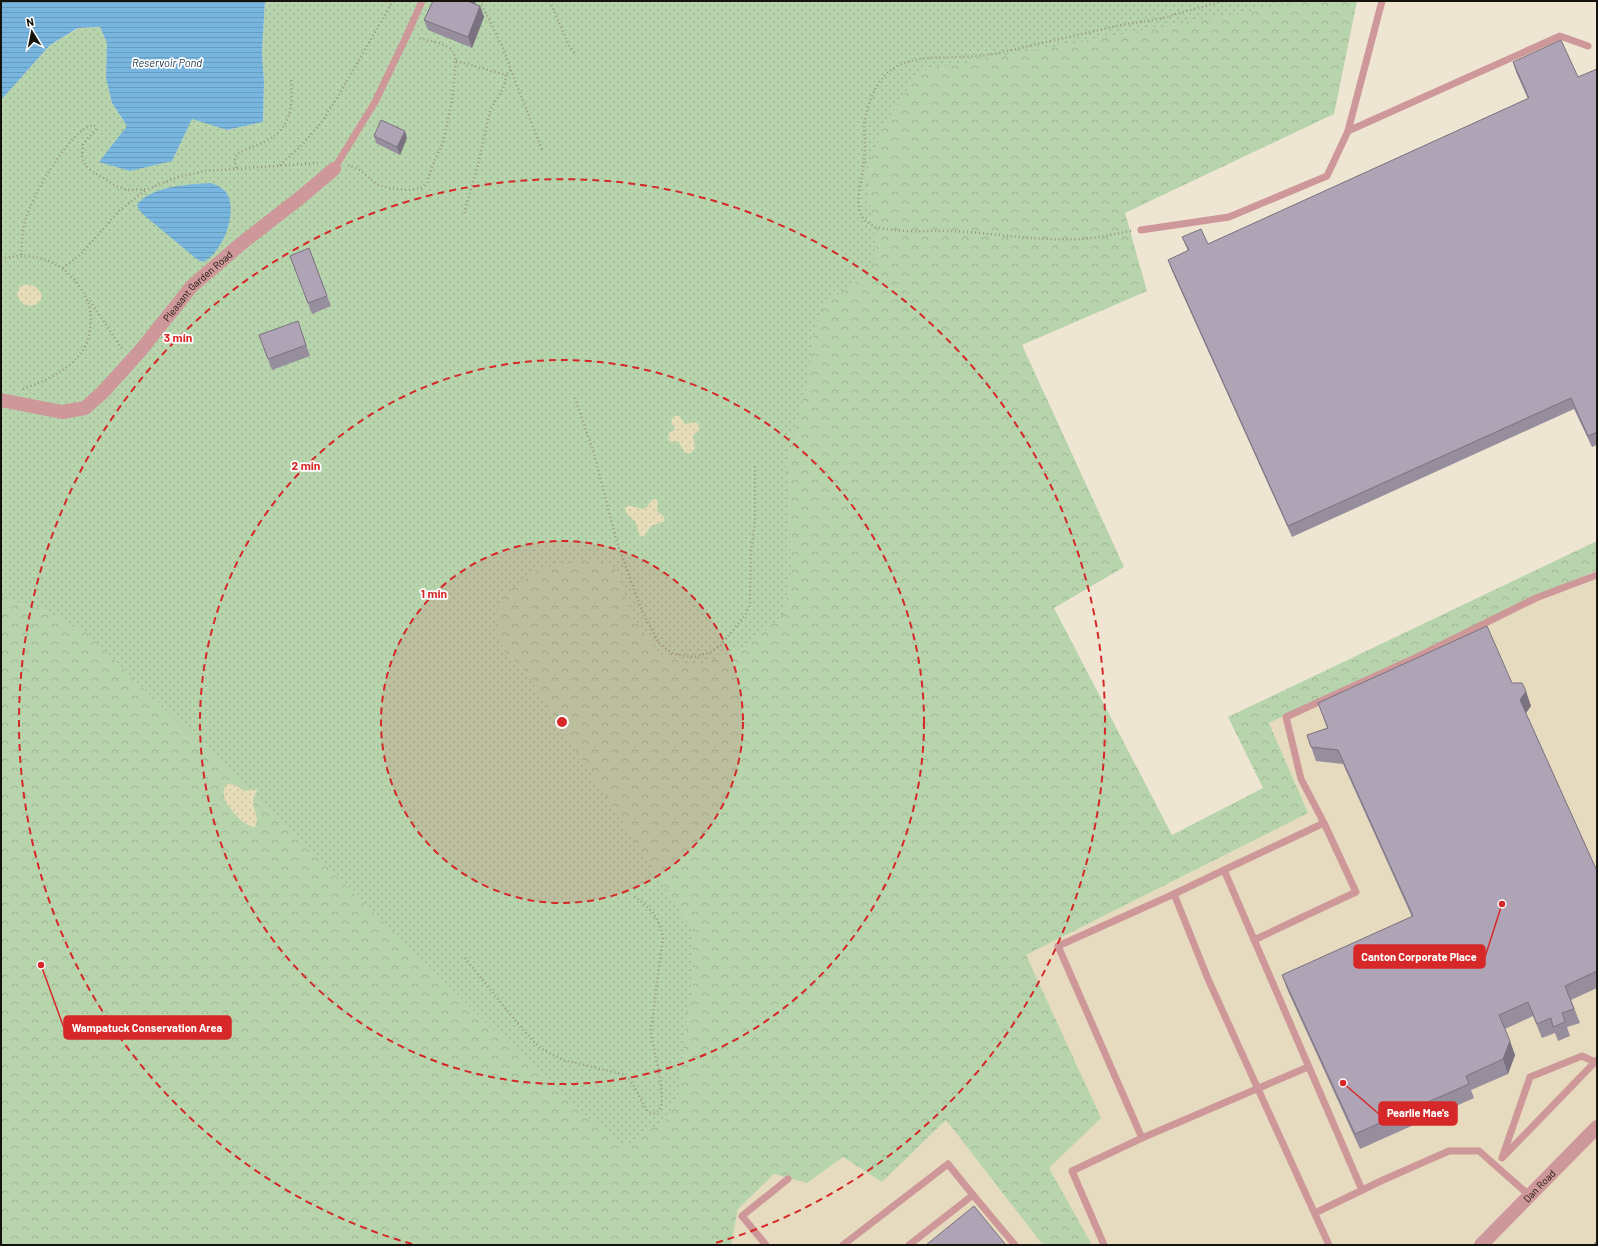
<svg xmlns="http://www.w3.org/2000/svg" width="1598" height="1246" viewBox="0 0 1598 1246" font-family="Barlow,sans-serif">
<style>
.built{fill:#e6dabf}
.grass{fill:url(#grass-dots)}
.forest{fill:url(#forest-crowns)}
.sand{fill:url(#sand-dots)}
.water{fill:url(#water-rules)}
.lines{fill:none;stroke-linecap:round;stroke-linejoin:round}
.path{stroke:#9b9586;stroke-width:2.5;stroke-dasharray:1 3;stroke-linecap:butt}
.service{stroke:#ce9799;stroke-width:7}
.minor{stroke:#ce9799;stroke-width:14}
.wall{fill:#968d9d}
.shaded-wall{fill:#7a737f}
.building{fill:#afa4b6;stroke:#7a737f}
.ring{fill:none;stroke:#d62828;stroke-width:2;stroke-dasharray:7 5}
.labels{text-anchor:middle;stroke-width:3.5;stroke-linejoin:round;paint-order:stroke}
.street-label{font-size:10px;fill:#16130c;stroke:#fff}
.water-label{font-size:11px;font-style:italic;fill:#143041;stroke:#fff}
.centre{fill:#d62828;stroke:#fff;stroke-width:2}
.ring-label{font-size:12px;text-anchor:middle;font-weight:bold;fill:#d62828;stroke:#fff;stroke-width:3.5;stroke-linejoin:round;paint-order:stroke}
.leader{fill:none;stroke:#d62828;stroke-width:1.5}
.callout-dot{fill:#d62828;stroke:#fff;stroke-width:1.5}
.callout{fill:#d62828;stroke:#d62828;stroke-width:1.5}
.callout-label{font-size:11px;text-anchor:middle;font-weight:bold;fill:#fff}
</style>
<defs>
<pattern id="grass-dots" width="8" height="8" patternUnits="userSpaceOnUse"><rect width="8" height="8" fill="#b8d4ad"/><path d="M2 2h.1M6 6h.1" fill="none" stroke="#9db594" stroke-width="1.8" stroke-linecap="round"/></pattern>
<pattern id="forest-crowns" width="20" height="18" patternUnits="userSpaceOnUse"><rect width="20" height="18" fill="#b8d4ad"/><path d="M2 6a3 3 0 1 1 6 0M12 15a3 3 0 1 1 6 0" fill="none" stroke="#9db594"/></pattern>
<pattern id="sand-dots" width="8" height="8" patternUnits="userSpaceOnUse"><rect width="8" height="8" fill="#e7ddb8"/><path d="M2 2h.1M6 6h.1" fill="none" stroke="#c5bd9d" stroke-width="1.8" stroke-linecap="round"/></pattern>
<pattern id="water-rules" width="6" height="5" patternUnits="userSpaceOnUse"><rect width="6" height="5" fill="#79b6df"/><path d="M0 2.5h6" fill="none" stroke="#689cbe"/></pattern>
</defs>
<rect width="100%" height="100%" fill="#eee6d2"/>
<g class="built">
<path d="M1597 570V1245H1092L1049 1168 1026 955 1308 813 1269 723Z"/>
<path d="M946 1120 1043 1245H731L738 1209 774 1174 807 1183 843 1157 882 1182Z"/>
</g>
<path class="grass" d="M265 1H1336L1152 89 809 559 685 1180 1 1245V100L50 45 79 28 100 27 107 43 106 78 112 103 127 126 172 161 192 118 227 130 263 122 264 82 262 53Z"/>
<path class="forest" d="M1304 1H1357L1334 114 1125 213 1147 291 1022 345 1124 567 1054 608 1172 835 1263 788 1228 717 1597 541V570L1269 723 1308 813 1026 955 1101 1118 1049 1168 1092 1245H1043L946 1120 882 1182 843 1157 807 1183 774 1174 738 1209 731 1245H1V598L39 608 86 632 564 1098 625 1146 667 1119 679 1092 687 1012 693 986V931L522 667 503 650 495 625 500 598 540 568 595 559 617 571 632 617 659 653 695 666 744 648 784 614 791 569 786 464 808 381 815 327 825 303 867 275 877 251 865 172 888 119 919 71Z"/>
<g class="sand">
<path d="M21 285C31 283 38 286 42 296 38 311 18 307 17 293Z"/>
<path d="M674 416H679L685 424 695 422 699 424V430L693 435 695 448 691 453H685L678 441 671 442 668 439 669 433 675 430 671 421Z"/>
<path d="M656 499 658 503 657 511 664 517 665 521 651 526 645 535 640 537 636 522 626 513 625 507C633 503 640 512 646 508 648 507 650 502 652 500Z"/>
<path d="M229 784 235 785 244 791 257 789C257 793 253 796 253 801 253 810 260 818 255 827 246 828 228 808 225 800 223 795 223 790 226 785Z"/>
</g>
<g class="water">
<path d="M1 1H265L262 53 264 82 263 122 227 130 192 119 172 161 130 171 99 162 127 126 112 103 106 78 107 43 100 27 78 28 50 45 1 100Z"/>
<path d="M211 183C216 185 221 187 225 191 240 209 223 253 203 262L198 260 145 216 140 211 137 205C150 186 190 184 211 183Z"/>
</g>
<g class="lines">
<g class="path">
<path d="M480 1 502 46 511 70 506 75"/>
<path d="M550 1 568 44 576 55"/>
<path d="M456 61 506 75C505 93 496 96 490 111L478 164 464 214"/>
<path d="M511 70 543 152"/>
<path d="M280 165 298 149 321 123 340 93 393 1"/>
<path d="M348 165 360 170 376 184 388 188 409 190 421 188 427 183 432 167 443 142 452 101 456 61 454 53 450 48 439 43 418 38"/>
<path d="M236 168 235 159 237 154C246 149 256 146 266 141 292 128 293 104 291 77"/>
<path d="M1131 231C1113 234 1095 239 1077 239 1035 241 995 233 953 231 932 230 884 235 867 222 853 211 860 185 863 170 864 161 865 152 865 143 865 135 863 127 865 119 882 39 934 64 994 54L1121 25 1159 19 1223 1"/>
<path d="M21 255C22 244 22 232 25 221 31 198 69 130 93 125L96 127V129L83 144 82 157 84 163 89 169 116 186 127 190 148 189 178 177 205 171 318 163"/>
<path d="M1 259C30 251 59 259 77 283 88 298 93 311 90 329 89 338 86 347 80 354 66 372 44 381 23 389"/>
<path d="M63 268 80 255 120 210 146 190"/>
<path d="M90 301 123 350"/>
<path d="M575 398 594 454 616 539 636 595 644 615 659 643 673 654 694 657 711 652 721 645 746 614 750 603 751 551 755 522V465"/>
<path d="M465 958 522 1029 540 1048 563 1060 622 1074C638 1085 638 1098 648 1112L654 1113 659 1111C668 1093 652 1051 651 1030L663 937C658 915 650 908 633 895"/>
</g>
<g class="service">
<path d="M1382 1 1348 131 1560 36 1588 46"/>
<path d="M334 169 375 102 407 35 422 1"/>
<path d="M1141 230 1229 217 1327 176 1348 131"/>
<path d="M1324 823 1301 779 1286 717 1415 658 1536 598 1597 575"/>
<path d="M1224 870 1324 823 1356 892 1254 940"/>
<path d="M1174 894 1224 870 1362 1190"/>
<path d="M1142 1138 1308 1067"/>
<path d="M1504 1156 1597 1060"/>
<path d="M1502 1158 1530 1077 1582 1056 1595 1062"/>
<path d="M1315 1213 1383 1180 1449 1151H1479L1530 1196"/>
<path d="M766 1245 742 1216 788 1179"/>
<path d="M843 1245 948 1164 973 1195"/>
<path d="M909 1245 973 1195 1015 1245"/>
<path d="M1104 1245 1072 1171 1142 1138 1058 946 1174 894 1208 979 1329 1245"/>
</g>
<g class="minor">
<path id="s1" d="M1 400 62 412 85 408 103 392 140 351 192 286 242 243 301 197 334 169"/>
<path id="s2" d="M1481 1245 1597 1127"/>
</g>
</g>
<g class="wall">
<path d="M433 1H476L475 4 480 6 484 17 472 48 428 30 424 20Z"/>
<path d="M1513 62 1578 77 1597 69V445L1592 447 1574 409 1292 537 1172 271 1168 260 1188 251 1182 237 1208 244 1528 99 1516 72Z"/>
<path d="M374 136 407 138 400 155 376 143Z"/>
<path d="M309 248 331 306 312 314 290 256Z"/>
<path d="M298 321 310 356 272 370 259 335Z"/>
<path d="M1512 683 1531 706 1526 713 1597 871V988L1571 1000 1580 1023 1567 1027 1570 1036 1558 1041 1555 1033 1542 1038 1533 1016 1505 1029 1515 1055 1508 1074 1471 1090 1474 1098 1360 1149 1287 989 1282 975 1412 917 1343 764 1316 761 1307 735 1327 728 1318 703Z"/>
</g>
<g class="shaded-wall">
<path d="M467 1H476L471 12Z"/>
<path d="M480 6 484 17 472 48 468 37Z"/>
<path d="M405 131 407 138 400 155 397 147Z"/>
<path d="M1526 691 1531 706 1525 714 1520 700Z"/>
<path d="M1510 1041 1515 1055 1508 1074 1503 1059Z"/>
</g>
<g class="building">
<path d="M433 1H467L480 6 468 37 424 20Z"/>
<path d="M1561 40 1578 77 1597 69V432L1588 436 1571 398 1288 526 1168 260 1189 250 1182 237 1201 229 1208 244 1529 98 1513 62Z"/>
<path d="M381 120 405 131 397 147 374 136Z"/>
<path d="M309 248 327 296 308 303 290 256Z"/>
<path d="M298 321 306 345 268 359 259 335Z"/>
<path d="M1487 626 1512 683H1522L1526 691 1520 700 1597 871V971L1565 986 1574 1009 1562 1013 1565 1022 1553 1027 1551 1018 1537 1024 1528 1002 1499 1015 1510 1041 1503 1059 1466 1076 1469 1084 1355 1134 1282 975 1413 916 1338 750 1311 747 1307 735 1328 728 1318 703Z"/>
<path d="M974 1206 1006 1245H926Z"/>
<path d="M1597 1241V1245H1593Z"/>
</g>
<circle cx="562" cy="722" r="181" fill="#d62828" fill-opacity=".12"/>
<g class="ring">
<circle cx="562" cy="722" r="181"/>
<circle cx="562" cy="722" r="362"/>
<path d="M412 1244A543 543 0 1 1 712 1244"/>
</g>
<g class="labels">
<g class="street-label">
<text dy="4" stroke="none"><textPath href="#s1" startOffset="252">Pleasant Garden Road</textPath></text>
<text dy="4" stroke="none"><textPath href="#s2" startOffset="83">Dan Road</textPath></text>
</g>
<g class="water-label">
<text x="167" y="67">Reservoir Pond</text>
</g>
</g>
<circle cx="562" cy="722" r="6" class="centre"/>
<g class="ring-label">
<text x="178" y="342">3 min</text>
<text x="306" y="470">2 min</text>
<text x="434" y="598">1 min</text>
</g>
<path class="leader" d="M1502 904L1485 957M41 965L64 1028M1343 1083L1379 1114"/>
<g class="callout-dot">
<circle cx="1502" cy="904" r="4"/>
<circle cx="41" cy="965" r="4"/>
<circle cx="1343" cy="1083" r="4"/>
</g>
<g class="callout">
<rect x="1354" y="945" width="131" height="23" rx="4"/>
<rect x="64" y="1016" width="167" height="23" rx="4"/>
<rect x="1379" y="1102" width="78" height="23" rx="4"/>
</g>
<g class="callout-label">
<text x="1419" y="961">Canton Corporate Place</text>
<text x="147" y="1032">Wampatuck Conservation Area</text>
<text x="1418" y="1117">Pearlie Mae's</text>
</g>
<rect width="1598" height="1246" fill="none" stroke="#16130c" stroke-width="4"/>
<g transform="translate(32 32) rotate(350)" stroke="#ffffff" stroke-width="3" paint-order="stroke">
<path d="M0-3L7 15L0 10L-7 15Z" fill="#16130c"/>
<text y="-6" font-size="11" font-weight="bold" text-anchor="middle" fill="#16130c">N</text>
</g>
</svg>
